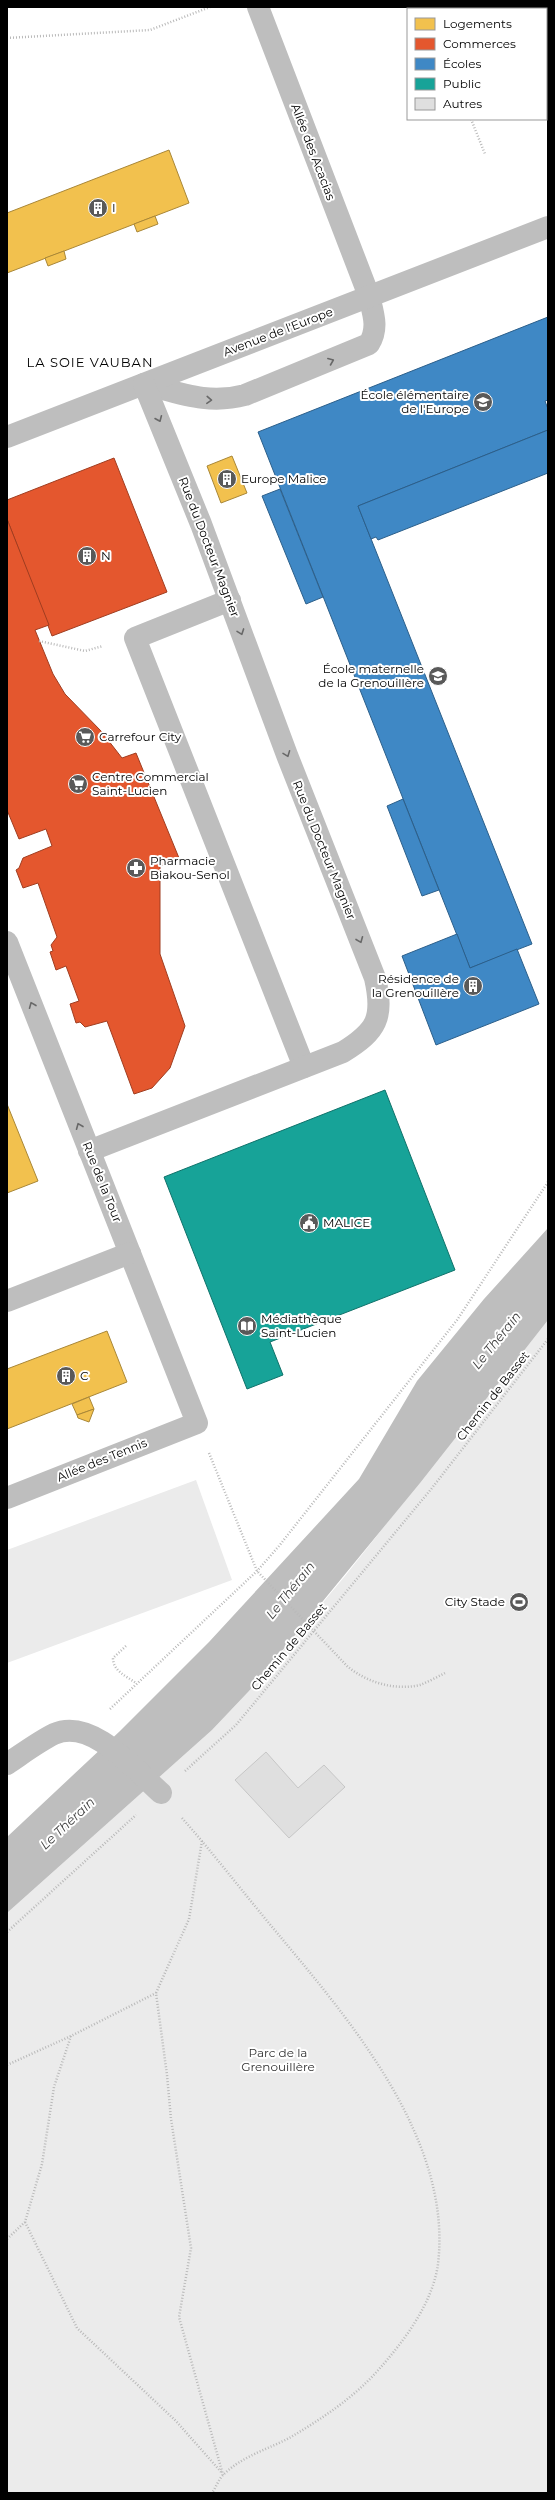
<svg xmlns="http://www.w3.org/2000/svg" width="555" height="2500" viewBox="0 0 555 2500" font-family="Montserrat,sans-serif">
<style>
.green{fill:#ebebeb}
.water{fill:#bebebe}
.homes{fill:#f2c14e;stroke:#a98737}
.shops{fill:#e4572e;stroke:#a03d20}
.schools{fill:#3f88c5;stroke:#2c5f8a}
.public{fill:#17a398;stroke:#10726a}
.building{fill:#dfdfdf;stroke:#c6c6c6}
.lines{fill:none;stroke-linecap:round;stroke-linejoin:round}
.path{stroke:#b9b9b9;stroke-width:2.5;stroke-dasharray:1 2;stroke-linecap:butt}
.service{stroke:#bebebe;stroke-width:22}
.minor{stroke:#bebebe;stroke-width:22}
.oneway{stroke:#686868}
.labels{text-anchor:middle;stroke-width:4;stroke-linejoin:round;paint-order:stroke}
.street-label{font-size:12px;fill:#000;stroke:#fff}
.poi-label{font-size:12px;fill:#000;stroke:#fff;text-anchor:start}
.park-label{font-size:12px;fill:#323232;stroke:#fff}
.neighbourhood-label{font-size:13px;letter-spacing:1px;fill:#000;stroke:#fff}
.water-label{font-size:13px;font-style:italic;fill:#434343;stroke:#fff}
</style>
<rect width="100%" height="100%" fill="#fff"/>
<g class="green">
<path d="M548 1320V2493H7V1913L212 1730 249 1691 345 1576Z"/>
<path d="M196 1480 232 1580 7 1663V1550Z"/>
</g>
<path class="water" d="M548 1228V1320L420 1483 249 1691 212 1730 7 1913V1837L120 1731 209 1642 359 1479 417 1381 484 1299Z"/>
<g class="homes">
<path d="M533 7H548V61L546 62V9H528Z"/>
<path d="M169 150 189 203 7 273V213Z"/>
<path d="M155 216 158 224 137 232 134 224Z"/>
<path d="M64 251 66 259 48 266 45 258Z"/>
<path d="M232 456 247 493 221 503 207 466Z"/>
<path d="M7 1104 38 1181 7 1193Z"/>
<path d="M107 1331 127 1382 7 1429V1369Z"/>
<path d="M89 1397 94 1409 77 1415 72 1404Z"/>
<path d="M94 1409 89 1422 78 1418 77 1415Z"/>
</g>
<g class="shops">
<path d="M114 458 167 592 52 636 7 519V500Z"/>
<path d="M7 519 49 625 35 630 53 674 65 694 101 731 122 758 136 753 179 858 160 866V954L185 1026 170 1068 152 1088 134 1094 107 1021 85 1027 80 1022 76 1023 70 1004 79 1001 66 966 56 970 50 952 53 951 51 945 57 937 38 883 23 888 16 870 19 868 23 858 52 846 46 829 19 839 7 810Z"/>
</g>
<g class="schools">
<path d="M548 317V400L545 401 548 409V430L358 506 532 944 470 968 258 432Z"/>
<path d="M548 430V473L378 540 376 537 371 539 358 506Z"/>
<path d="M280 489 323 597 306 604 262 496Z"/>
<path d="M403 799 439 890 422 896 387 806Z"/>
<path d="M457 934 470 968 517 949 539 1004 436 1045 402 956Z"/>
</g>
<path class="public" d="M385 1090 455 1270 270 1342 283 1375 247 1389 164 1177Z"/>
<path class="building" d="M266 1752 298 1788 324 1765 345 1787 289 1838 235 1780Z"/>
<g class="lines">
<g class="path">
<path d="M426 7 427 9"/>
<path d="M496 9 501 7"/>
<path d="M7 38 150 30 210 7"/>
<path d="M471 119 485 154"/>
<path d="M39 641 85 651 103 646"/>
<path d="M209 1453 257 1571 347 1666C366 1682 394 1691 420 1685 428 1682 437 1677 445 1673"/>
<path d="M126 1646 113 1658C113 1671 126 1676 136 1683"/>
<path d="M110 1709 257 1571 279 1546 457 1320 548 1182"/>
<path d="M185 1771 236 1725 432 1488 548 1339"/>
<path d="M182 1818C213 1853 242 1891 273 1928 347 2017 453 2138 438 2264 433 2302 405 2340 380 2368 356 2396 323 2418 291 2437 269 2449 242 2456 223 2475 219 2479 216 2487 212 2493"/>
<path d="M202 1841 189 1919 156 1993 167 2075 171 2119 191 2248 179 2317 223 2475"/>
<path d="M7 1932 136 1815"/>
<path d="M7 2065 71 2036 156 1993"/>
<path d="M25 2222 77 2328 176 2421 222 2473"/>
<path d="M7 2239 25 2222 42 2164 54 2087 71 2036"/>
</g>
<g class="service">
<path d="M144 384C180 393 208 405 245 395L369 344C379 328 373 313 369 296"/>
<path d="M230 600 135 638 304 1067"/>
</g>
<g class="minor">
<path d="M258 7 369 296"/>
<path d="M7 437 548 227"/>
<path d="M7 942 197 1423 7 1498"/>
<path d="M89 1151 343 1052C377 1031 384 1018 375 978L287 755 201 524 144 384"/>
<path d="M7 1301 130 1253"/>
<path d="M7 1764C22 1754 38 1742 54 1734 92 1717 135 1770 161 1793"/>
</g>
</g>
<defs><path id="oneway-chevron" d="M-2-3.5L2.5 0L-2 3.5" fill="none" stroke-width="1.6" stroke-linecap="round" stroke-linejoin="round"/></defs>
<g class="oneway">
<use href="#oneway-chevron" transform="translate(331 361) rotate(-22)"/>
<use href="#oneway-chevron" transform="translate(209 400) rotate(3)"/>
<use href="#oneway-chevron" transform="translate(159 419) rotate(67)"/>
<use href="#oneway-chevron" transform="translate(241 632) rotate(70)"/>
<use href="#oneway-chevron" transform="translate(287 754) rotate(69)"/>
<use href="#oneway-chevron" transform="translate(360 940) rotate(68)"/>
<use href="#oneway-chevron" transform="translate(32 1005) rotate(-112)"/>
<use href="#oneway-chevron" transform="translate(79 1126) rotate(-112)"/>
</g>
<defs>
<g id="building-disc" transform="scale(1)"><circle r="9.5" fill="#595959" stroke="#fff"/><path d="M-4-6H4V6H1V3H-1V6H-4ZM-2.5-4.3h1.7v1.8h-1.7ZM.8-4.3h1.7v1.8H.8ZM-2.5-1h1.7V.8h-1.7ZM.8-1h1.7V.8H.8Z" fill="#fff"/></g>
<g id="school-disc" transform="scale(1)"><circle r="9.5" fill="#595959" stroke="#fff"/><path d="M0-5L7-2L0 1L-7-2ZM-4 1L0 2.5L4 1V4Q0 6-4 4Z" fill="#fff"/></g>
<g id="supermarket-disc" transform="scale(1)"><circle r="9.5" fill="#595959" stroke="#fff"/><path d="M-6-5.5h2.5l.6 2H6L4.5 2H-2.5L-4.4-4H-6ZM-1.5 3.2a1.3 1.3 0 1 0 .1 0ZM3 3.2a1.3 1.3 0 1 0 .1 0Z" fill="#fff"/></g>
<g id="pharmacy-disc" transform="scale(1)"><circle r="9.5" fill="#595959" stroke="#fff"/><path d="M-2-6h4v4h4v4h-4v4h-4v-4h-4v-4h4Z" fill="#fff"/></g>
<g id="civic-disc" transform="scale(1)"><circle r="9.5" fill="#595959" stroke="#fff"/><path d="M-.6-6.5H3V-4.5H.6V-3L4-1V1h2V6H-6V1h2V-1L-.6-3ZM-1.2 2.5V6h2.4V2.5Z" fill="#fff"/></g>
<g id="library-disc" transform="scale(1)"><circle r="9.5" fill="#595959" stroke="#fff"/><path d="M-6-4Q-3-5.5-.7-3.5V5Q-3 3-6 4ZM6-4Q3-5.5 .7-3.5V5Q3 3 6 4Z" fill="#fff"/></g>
<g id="stadium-disc" transform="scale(1)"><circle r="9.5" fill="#595959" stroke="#fff"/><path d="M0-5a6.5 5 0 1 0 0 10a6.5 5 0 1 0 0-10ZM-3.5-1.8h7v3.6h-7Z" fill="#fff"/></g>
</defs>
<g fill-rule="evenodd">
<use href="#building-disc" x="98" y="208"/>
<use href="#school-disc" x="483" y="402"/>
<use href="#building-disc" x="227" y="479"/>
<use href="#building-disc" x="87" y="556"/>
<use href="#school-disc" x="438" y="676"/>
<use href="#supermarket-disc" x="85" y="737"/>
<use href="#supermarket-disc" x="78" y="784"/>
<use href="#pharmacy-disc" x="136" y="868"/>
<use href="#building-disc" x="473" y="986"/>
<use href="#civic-disc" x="309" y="1223"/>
<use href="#library-disc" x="247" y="1326"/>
<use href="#building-disc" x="66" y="1376"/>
<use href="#stadium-disc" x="519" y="1602"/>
</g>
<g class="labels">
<g class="street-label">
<text transform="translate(313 152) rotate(69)" y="4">Allée des Acacias</text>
<text transform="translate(278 332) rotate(-21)" y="4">Avenue de l'Europe</text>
<text transform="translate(209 547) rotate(69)" y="4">Rue du Docteur Magnier</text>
<text transform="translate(324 850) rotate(68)" y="4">Rue du Docteur Magnier</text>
<text transform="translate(102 1182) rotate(68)" y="4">Rue de la Tour</text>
<text transform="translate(493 1396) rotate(-52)" y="4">Chemin de Basset</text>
<text transform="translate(102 1460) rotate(-22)" y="4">Allée des Tennis</text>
<text transform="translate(289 1647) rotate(-50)" y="4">Chemin de Basset</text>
</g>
<g class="poi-label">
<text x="112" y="212">I</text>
<text x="469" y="399" text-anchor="end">École élémentaire<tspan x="469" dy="14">de l'Europe</tspan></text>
<text x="241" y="483">Europe Malice</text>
<text x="101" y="560">N</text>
<text x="424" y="673" text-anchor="end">École maternelle<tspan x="424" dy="14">de la Grenouillère</tspan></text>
<text x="99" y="741">Carrefour City</text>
<text x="92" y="781">Centre Commercial<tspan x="92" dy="14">Saint-Lucien</tspan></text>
<text x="150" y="865">Pharmacie<tspan x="150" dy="14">Biakou-Senol</tspan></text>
<text x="459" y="983" text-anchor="end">Résidence de<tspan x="459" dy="14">la Grenouillère</tspan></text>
<text x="323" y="1227">MALICE</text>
<text x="261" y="1323">Médiathèque<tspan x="261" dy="14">Saint-Lucien</tspan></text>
<text x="80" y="1380">C</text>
<text x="505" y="1606" text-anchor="end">City Stade</text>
</g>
<g class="park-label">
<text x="278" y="2057">Parc de la<tspan x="278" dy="14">Grenouillère</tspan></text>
</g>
<g class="neighbourhood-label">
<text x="90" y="367">LA SOIE VAUBAN</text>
</g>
<g class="water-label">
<text transform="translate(496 1340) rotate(-51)" y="5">Le Thérain</text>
<text transform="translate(290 1590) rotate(-51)" y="5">Le Thérain</text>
<text transform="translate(67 1823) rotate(-43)" y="5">Le Thérain</text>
</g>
</g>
<rect width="555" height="2500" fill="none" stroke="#000000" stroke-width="16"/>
<rect x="407" y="8" width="140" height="112" fill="#ffffff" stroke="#999999"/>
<rect x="415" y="18" width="20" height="12" fill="#f2c14e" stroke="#999999"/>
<text x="443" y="28" font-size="12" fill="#000000">Logements</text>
<rect x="415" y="38" width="20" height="12" fill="#e4572e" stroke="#999999"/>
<text x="443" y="48" font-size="12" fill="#000000">Commerces</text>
<rect x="415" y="58" width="20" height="12" fill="#3f88c5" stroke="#999999"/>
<text x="443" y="68" font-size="12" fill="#000000">Écoles</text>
<rect x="415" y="78" width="20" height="12" fill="#17a398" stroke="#999999"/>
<text x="443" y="88" font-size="12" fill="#000000">Public</text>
<rect x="415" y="98" width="20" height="12" fill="#dfdfdf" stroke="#999999"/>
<text x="443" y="108" font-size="12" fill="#000000">Autres</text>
</svg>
